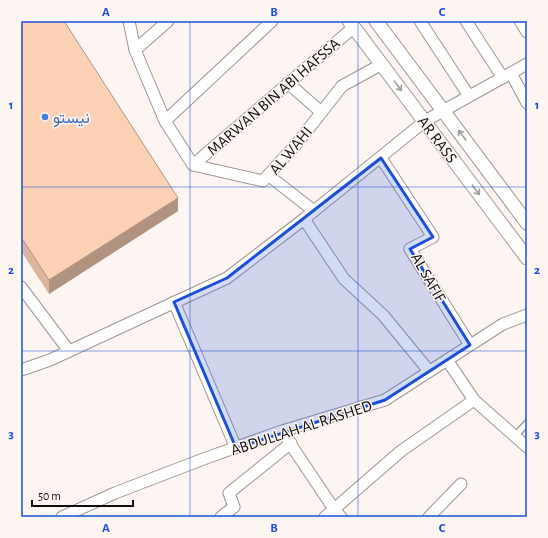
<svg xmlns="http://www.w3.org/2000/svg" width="548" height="538" viewBox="0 0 548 538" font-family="'Alegreya Sans',Vazirmatn,sans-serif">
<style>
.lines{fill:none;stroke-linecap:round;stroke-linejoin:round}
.service-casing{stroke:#9c9592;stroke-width:8}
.minor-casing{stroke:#9c9592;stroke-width:13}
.tertiary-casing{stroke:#9c9592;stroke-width:15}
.service{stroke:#fff;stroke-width:5.5}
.minor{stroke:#fff;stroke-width:11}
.tertiary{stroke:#fff;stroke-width:13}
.wall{fill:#dab49b}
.shaded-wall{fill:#b1927e}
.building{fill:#fdd1b4;stroke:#b1927e}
.oneway{stroke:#9f9e9d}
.marked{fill:#1d4ed8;fill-opacity:0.2;stroke:#1d4ed8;stroke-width:3;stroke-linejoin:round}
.grid{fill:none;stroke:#1d4ed8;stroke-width:1;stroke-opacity:0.55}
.shop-dot{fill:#3f7fe0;stroke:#fdf5f2;stroke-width:1.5}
.labels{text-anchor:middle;stroke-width:3;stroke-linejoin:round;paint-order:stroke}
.street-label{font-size:16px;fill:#0f0c0b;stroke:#fdf5f2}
.shop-label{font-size:16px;fill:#366cbe;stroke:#fdf5f2;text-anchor:start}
.neatline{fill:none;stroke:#1d4ed8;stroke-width:1.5}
.grid-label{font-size:13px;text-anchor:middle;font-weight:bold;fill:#1d4ed8}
</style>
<rect width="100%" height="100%" fill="#fdf5f2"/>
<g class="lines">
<g class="service-casing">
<path id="service" d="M515 436 527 423"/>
</g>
<g class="minor-casing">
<g id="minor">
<path d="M129 21 135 50 165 121 193 165 263 181 299 141 342 86 382 64"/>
<path d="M420 21 469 96"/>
<path d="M466 21 503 78"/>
<path d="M520 21 527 32"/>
<path d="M135 50 168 21"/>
<path d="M511 73 527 103"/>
<path d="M288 83 321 112"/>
<path d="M165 121 272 21"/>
<path d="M381 158 433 237 410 249 470 345"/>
<path d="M193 165 354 27"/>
<path d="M268 175 314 211"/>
<path d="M304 219 344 279 383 315 429 371"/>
<path d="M21 287 69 351"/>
<path d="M174 302 236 448"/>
<path d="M447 360 474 400 527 447"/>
<path d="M21 370 50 360 227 278 304 219 425 121 527 64"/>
<path d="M287 439 334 509 341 517"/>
<path d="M62 517 115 493 206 458 282 431 385 400 503 324 527 315"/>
<path d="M221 517 234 507 229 493 291 443"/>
<path d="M325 517 401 451 474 400"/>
<path d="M429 517 461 484"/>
</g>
</g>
<g class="tertiary-casing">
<g id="tertiary">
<path d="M349 21 527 258"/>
<path d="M376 21 527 223"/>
</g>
</g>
<use href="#service" class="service"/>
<use href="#minor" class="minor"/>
<use href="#tertiary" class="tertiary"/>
</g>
<path class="wall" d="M21 21 178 211 49 294 21 251Z"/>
<path class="shaded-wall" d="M178 198V211L49 294V280Z"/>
<path class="building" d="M21 21H64L178 198 49 280 21 237Z"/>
<defs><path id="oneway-shaft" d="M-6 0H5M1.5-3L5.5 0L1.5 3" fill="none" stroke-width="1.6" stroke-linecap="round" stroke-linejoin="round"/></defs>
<g class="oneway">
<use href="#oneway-shaft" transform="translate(398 86) rotate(53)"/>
<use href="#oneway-shaft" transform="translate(462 135) rotate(-127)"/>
<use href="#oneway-shaft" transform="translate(476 190) rotate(53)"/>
</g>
<path class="marked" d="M381 158 433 237 410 249 470 345 385 400 236 448 174 302 227 278Z"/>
<path class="grid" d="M190 21V517M358 21V517M21 187H527M21 351H527"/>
<circle class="shop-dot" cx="45" cy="117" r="4"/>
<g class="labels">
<g class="street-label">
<text transform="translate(273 96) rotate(-41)" y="6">MARWAN BIN ABI HAFSSA</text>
<text transform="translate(438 139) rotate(53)" y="6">AR RASS</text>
<text transform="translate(290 150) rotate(-50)" y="6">AL WAHI</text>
<text transform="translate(429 277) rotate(60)" y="6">AL SAFIF</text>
<text transform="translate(301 427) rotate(-18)" y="6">ABDULLAH AL RASHED</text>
</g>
<g class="shop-label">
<text x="53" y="123">نيستو</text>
</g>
</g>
<rect width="548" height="538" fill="none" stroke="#fdf5f2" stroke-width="44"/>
<path d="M32 500v6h101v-6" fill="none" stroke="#0f0c0b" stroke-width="2"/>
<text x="38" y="500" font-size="12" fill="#0f0c0b" stroke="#fdf5f2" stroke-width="3" paint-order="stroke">50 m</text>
<rect x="22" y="22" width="504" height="494" class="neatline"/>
<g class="grid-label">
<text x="106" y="16">A</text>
<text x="274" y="16">B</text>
<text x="442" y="16">C</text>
<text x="11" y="109">1</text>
<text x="537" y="109">1</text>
<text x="11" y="274">2</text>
<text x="537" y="274">2</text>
<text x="11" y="438">3</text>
<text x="537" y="438">3</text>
<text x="106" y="532">A</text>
<text x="274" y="532">B</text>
<text x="442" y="532">C</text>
</g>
</svg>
